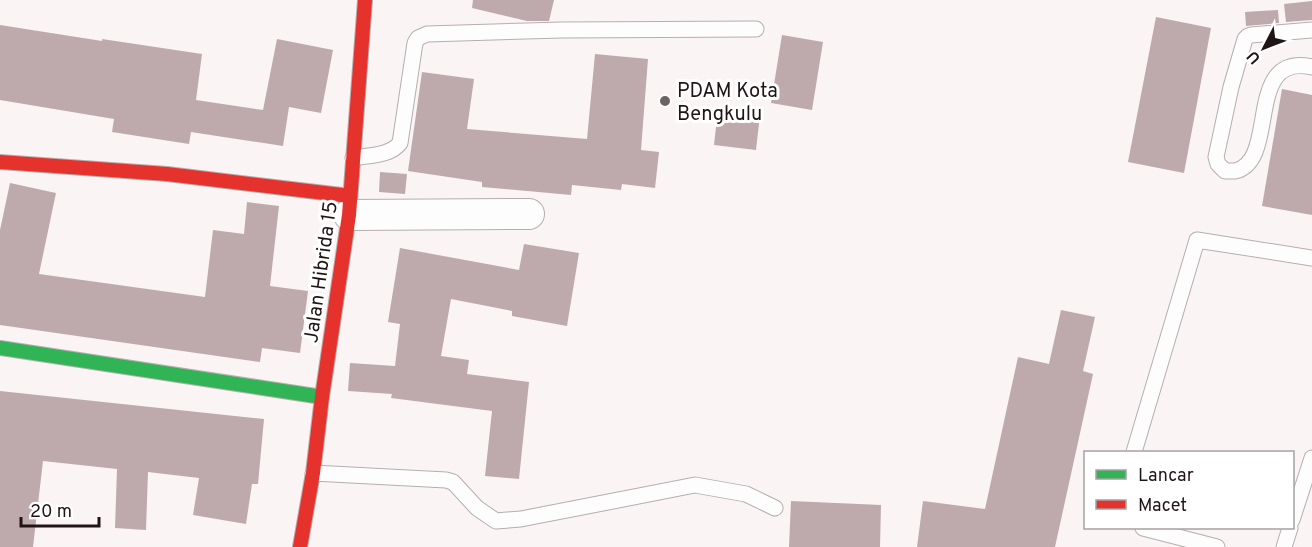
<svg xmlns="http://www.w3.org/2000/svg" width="1312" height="547" viewBox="0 0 1312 547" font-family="Overpass,sans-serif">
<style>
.building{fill:#beaaad}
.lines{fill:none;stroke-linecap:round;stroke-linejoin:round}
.lane-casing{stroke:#b6aeae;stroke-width:17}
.street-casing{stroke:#b6aeae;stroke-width:32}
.fast-casing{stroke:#b6aeae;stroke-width:16}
.jam-casing{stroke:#b6aeae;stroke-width:16}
.lane{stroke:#fefdfd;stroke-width:15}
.street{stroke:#fefdfd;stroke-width:30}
.fast{stroke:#30b455;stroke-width:14}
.jam{stroke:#e5322d;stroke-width:14}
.poi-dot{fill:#6c6364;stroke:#fff;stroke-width:2}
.labels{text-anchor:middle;stroke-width:6;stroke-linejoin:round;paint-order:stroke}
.poi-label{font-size:20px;fill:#201516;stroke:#fff;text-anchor:start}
.street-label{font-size:20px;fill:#201516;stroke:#fff}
</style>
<rect width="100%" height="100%" fill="#faf4f4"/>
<g class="building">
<path d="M473 0H554L549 21H527L472 8Z"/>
<path d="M1312 1V20L1286 22 1284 4Z"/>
<path d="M1278 10 1279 23 1246 26 1245 12Z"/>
<path d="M1156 17 1211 28 1184 173 1128 162Z"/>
<path d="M0 25 102 41V39L202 54 196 100 263 110 277 39 333 50 321 113 289 107 283 146 191 132 189 144 112 132 114 119 0 100Z"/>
<path d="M782 35 823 42 812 110 771 103Z"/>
<path d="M595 54 648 59 641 150 659 152 655 188 622 184 621 190 572 185 571 195 482 187V182L408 171 422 72 474 79 467 129 587 139Z"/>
<path d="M1282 89 1312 95V215L1262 206Z"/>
<path d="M718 109 760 115 756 150 714 145Z"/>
<path d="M380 172 407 174 405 194 379 192Z"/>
<path d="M10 183 56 193 39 274 205 297 213 230 244 234 247 202 279 206 270 286 308 291 300 353 262 348 260 362 0 325V230Z"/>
<path d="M524 244 579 253 567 326 512 316V311L451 299 441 356 469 360 467 374 529 382 519 479 485 476 492 411 391 398 392 394 348 391 350 363 395 366 400 324 388 322 400 248 519 270Z"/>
<path d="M1061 310 1095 317 1083 371 1093 374 1055 547H917L923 501 985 509 1018 357 1049 364Z"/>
<path d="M0 391 264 419 258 484H252L246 524 193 515 199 478 148 472 146 530 115 528 117 469 43 461 33 547H0Z"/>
<path d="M791 501 881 505 880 547H789Z"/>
</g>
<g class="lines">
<g class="lane-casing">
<g id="lane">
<path d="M1312 30 1251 35 1248 36 1245 39 1231 87 1216 157 1218 164 1225 171C1228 171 1232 171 1235 171 1280 161 1243 52 1312 67"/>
<path d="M353 158C369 155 390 156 400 143L415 43 418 38 427 34 562 30 756 29"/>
<path d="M1134 452 1197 240 1312 258"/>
<path d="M313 473 446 480 453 482 477 508 496 521 521 519 695 485 746 494 775 508"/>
<path d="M1292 520 1312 458"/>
<path d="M1143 528 1217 547"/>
<path d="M1284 547 1290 528"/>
</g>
</g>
<g class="street-casing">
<path id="street" d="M349 215 529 214"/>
</g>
<g class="fast-casing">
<path id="fast" d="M0 348 322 397"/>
</g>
<g class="jam-casing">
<g id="jam">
<path d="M0 162 167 174 350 196"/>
<path d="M300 547 313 473 322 397 349 215 365 0"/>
</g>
</g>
<use href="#lane" class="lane"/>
<use href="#street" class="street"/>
<use href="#fast" class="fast"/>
<use href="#jam" class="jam"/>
</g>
<circle class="poi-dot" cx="665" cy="101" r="6"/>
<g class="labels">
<g class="poi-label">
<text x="677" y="97">PDAM Kota<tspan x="677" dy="23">Bengkulu</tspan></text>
</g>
<g class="street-label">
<text transform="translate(320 272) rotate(-82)" y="7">Jalan Hibrida 15</text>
</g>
</g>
<rect x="1084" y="451" width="210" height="78" fill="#ffffff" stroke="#a6a1a2" stroke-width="1.5"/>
<rect x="1096" y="470" width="30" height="9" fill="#30b455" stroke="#a6a1a2" stroke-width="1.5"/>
<text x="1138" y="481" font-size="18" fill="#201516">Lancar</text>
<rect x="1096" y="500" width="30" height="9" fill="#e5322d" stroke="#a6a1a2" stroke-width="1.5"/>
<text x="1138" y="511" font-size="18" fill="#201516">Macet</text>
<g transform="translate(1264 48) rotate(228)" stroke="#ffffff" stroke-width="4.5" paint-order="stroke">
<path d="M0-4.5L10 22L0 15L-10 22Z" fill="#201516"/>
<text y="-9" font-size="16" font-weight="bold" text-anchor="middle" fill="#201516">U</text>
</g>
<path d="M21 517v9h78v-9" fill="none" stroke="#201516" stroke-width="3"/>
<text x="30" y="517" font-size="18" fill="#201516" stroke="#ffffff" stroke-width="4.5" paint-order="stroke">20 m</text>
</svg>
